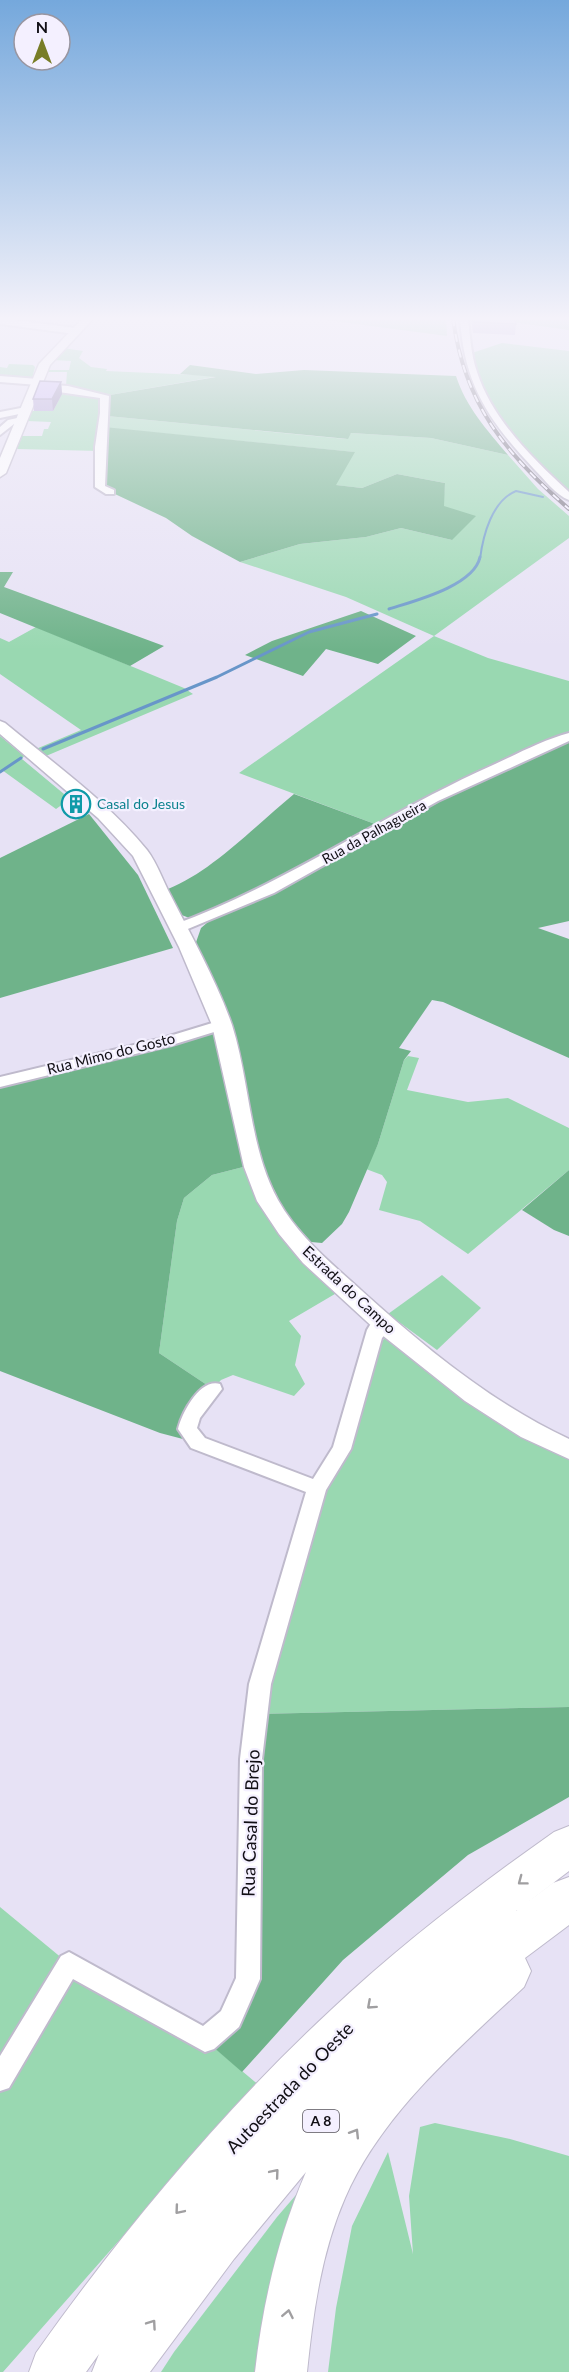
<svg xmlns="http://www.w3.org/2000/svg" width="569" height="2372" viewBox="0 0 569 2372" font-family="Lato,sans-serif">
<style>
.green{fill:#99d8b1}
.forest{fill:#6fb38a}
.lines{fill:none;stroke-linecap:round;stroke-linejoin:round}
.stream-far1{stroke:#6896c9;stroke-width:2}
.stream{stroke:#6896c9;stroke-width:3}
.minor-casing{stroke:#bfbacc;stroke-width:4}
.tertiary-casing{stroke:#bfbacc;stroke-width:3}
.motorway-casing{stroke:#bfbacc;stroke-width:2}
.minor{fill:#fff;fill-rule:evenodd}
.tertiary{fill:#fff;fill-rule:evenodd}
.motorway{fill:#fff;fill-rule:evenodd}
.rail-casing{stroke:#7a7683;stroke-width:4}
.rail{stroke:#f4f0ff;stroke-width:2;stroke-dasharray:8;stroke-linecap:butt}
.wall{fill:#ab9bd3}
.shaded-wall{fill:#8b7eac}
.building{fill:#c7b4f5;stroke:#8b7eac;stroke-width:1.5}
.oneway{stroke:#a09fa1}
.labels{text-anchor:middle;stroke-width:4.5;stroke-linejoin:round;paint-order:stroke}
.far-culture-label{font-size:14px;fill:#0d838f;stroke:#f4f0ff;text-anchor:start}
.far-street-label{font-size:14px;fill:#110f15;stroke:#f4f0ff}
.shield{fill:#f4f0ff;stroke:#55525b;stroke-width:1.5}
.shield-label{font-size:14px;font-weight:bold;fill:#110f15}
.street-label{font-size:15px;fill:#110f15;stroke:#f4f0ff}
.near-street-label{font-size:18px;fill:#110f15;stroke:#f4f0ff}
</style>
<rect width="100%" height="100%" fill="#e7e2f5"/>
<g class="green">
<path d="M311 318H446L447 336Z"/>
<path d="M484 318H569V330Z"/>
<path d="M502 343 569 351V497L547 478 492 411 469 354Z"/>
<path d="M63 348 83 351 79 358 91 367 107 369 106 371 220 376 104 396 100 451 17 449 22 436H42L44 429H48L51 422 27 421 31 411H53L66 386 67 372H47V370H69L71 361 53 360Z"/>
<path d="M9 364 33 365 35 367 32 379 0 381V367L7 368Z"/>
<path d="M107 416 346 439 351 433 431 438 508 455 538 489 569 516V538L434 636 488 658 569 681V737L383 827 239 773 434 636 346 597 240 562 300 544 366 537 401 528 452 540 443 506 445 483 397 474 362 488 335 485 354 452 107 428Z"/>
<path d="M36 627 184 688 193 694 46 756 36 749 81 730 0 674V638L9 642Z"/>
<path d="M0 736 24 756 22 759 70 799 56 809 2 770 0 772Z"/>
<path d="M408 1056 419 1058 407 1090 468 1102 508 1098 569 1128V1170L468 1254 420 1221 379 1210 387 1182 382 1175 366 1169 378 1144 404 1060Z"/>
<path d="M247 1166 340 1291 289 1321 301 1336 295 1365 305 1384 294 1396 233 1375 221 1380 213 1389 159 1353 177 1221 184 1198 212 1175Z"/>
<path d="M442 1275 481 1308 437 1350 388 1314Z"/>
<path d="M386 1338 569 1456V1707L257 1714 296 1555 378 1343Z"/>
<path d="M0 1907 69 1964 205 2040 260 2086 139 2218 3 2372H0Z"/>
<path d="M435 2123 510 2139 569 2156V2372H328L336 2308 352 2226 388 2152 413 2254 409 2196 420 2127Z"/>
<path d="M314 2174 264 2372H161L174 2352 277 2217Z"/>
</g>
<g class="forest">
<path d="M190 365 256 374 304 370 456 376C466 407 487 430 508 455L431 438 351 433 348 439 107 416 104 396 216 377 180 374Z"/>
<path d="M104 427 355 452 336 485 362 488 397 474 445 483 444 506 476 516 452 540 401 528 366 537 300 544 240 562 192 536 166 518 100 487Z"/>
<path d="M0 572H13L4 587 164 646 130 666 0 613Z"/>
<path d="M361 611 416 636 378 664 326 649 303 676 245 655 272 641Z"/>
<path d="M569 737V921L538 928 569 939V1058L443 1002 432 1000 399 1048 411 1051 404 1060 378 1144 349 1212 342 1224 322 1243 311 1242 285 1212 264 1169 194 948 201 928 208 922 202 917 192 919 179 914 168 889C213 871 256 825 294 794L383 827 513 760Z"/>
<path d="M89 814 138 875 173 948 0 998V858Z"/>
<path d="M216 1026 247 1166 212 1175 184 1198 177 1221 159 1353 213 1389 191 1415 198 1443 160 1433 0 1371V1082Z"/>
<path d="M569 1170V1236L554 1230 522 1210Z"/>
<path d="M569 1707V1797L468 1855 343 1960 242 2072 205 2040 248 1979 257 1714Z"/>
</g>
<g class="lines">
<path class="stream-far1" d="M480 559C483 535 492 501 516 491L543 497"/>
<g class="stream">
<path d="M389 609C414 601 474 586 480 557"/>
<path d="M43 749 217 677 309 632 377 614"/>
<path d="M0 772 21 758"/>
</g>
<g class="minor-casing">
<g id="minor">
<path d="M0 318 75 328 79 331 75 334 0 324Z"/>
<path d="M460 318H468C470 336 471 355 477 372 492 419 533 459 569 492V500C556 495 544 479 534 469 489 421 464 385 460 318Z"/>
<path d="M0 376 38 379 42 382 38 385 0 382Z"/>
<path d="M41 384 68 386 109 396 105 486 114 490V494H106L95 487V447L100 413V398L38 389V385Z"/>
<path d="M26 407 31 410 29 412 0 418V412Z"/>
<path d="M22 417 25 418V422L14 424 0 435V427L8 420Z"/>
<path d="M569 733V741L438 801 274 893 183 931H173L171 928 173 925C286 884 383 814 493 765 517 754 543 740 569 733Z"/>
<path d="M222 1020 227 1022 229 1025 227 1028 172 1045 0 1087V1077L163 1038Z"/>
<path d="M385 1319 391 1320 394 1325 382 1338 351 1449 326 1490 271 1684 262 1759 260 1979 239 2027 214 2049 205 2052 73 1979 9 2088 0 2091V2056L61 1956 69 1952 203 2026 221 2011 236 1978 240 1759 249 1684 306 1492 191 1448 178 1429C182 1413 200 1378 220 1384L222 1389 200 1418 197 1428 205 1438 313 1479 333 1447 367 1330 370 1325Z"/>
</g>
</g>
<g class="tertiary-casing">
<g id="tertiary">
<path d="M83 318H94L50 365 6 473 0 477V458L39 364Z"/>
<path d="M0 721 5 723C53 763 107 801 147 850 157 863 163 881 171 896 192 937 217 982 232 1025 250 1082 249 1147 278 1200 298 1236 331 1263 361 1290 424 1347 492 1403 569 1439V1459L521 1437 465 1401 377 1331 303 1263 279 1234 257 1201 244 1167 212 1025 179 947 133 856 98 818 0 734Z"/>
</g>
</g>
<g class="motorway-casing">
<path id="motorway" d="M569 1826V1871L516 1911 553 1883 569 1877V1925L525 1958 531 1971 524 1987C458 2049 382 2113 345 2198 321 2253 313 2314 307 2372H255C263 2302 278 2237 306 2172L234 2259 150 2372H92L99 2354 86 2372H29L36 2353C120 2234 224 2109 331 2010 400 1945 476 1887 554 1832Z"/>
</g>
<use href="#minor" class="minor"/>
<use href="#tertiary" class="tertiary"/>
<use href="#motorway" class="motorway"/>
<g class="rail-casing">
<path id="rail" d="M453 318C464 404 506 454 569 509"/>
</g>
<use href="#rail" class="rail"/>
</g>
<g class="wall">
<path d="M471 318H515L516 324 515 335 473 333Z"/>
<path d="M61 382 62 394 53 411H34L33 399Z"/>
</g>
<path class="shaded-wall" d="M61 382 62 394 53 411 52 399Z"/>
<g class="building">
<path d="M473 318H515L516 324 474 322Z"/>
<path d="M40 381 61 382 52 399H33Z"/>
</g>
<defs><path id="oneway-chevron" d="M-2-3.5L2.5 0L-2 3.5" fill="none" stroke-width="1.6" stroke-linecap="round" stroke-linejoin="round" transform="scale(1.5)"/></defs>
<g class="oneway">
<use href="#oneway-chevron" transform="translate(522 1881) rotate(143)"/>
<use href="#oneway-chevron" transform="translate(371 2005) rotate(138)"/>
<use href="#oneway-chevron" transform="translate(355 2133) rotate(-58)"/>
<use href="#oneway-chevron" transform="translate(275 2173) rotate(-50)"/>
<use href="#oneway-chevron" transform="translate(179 2210) rotate(130)"/>
<use href="#oneway-chevron" transform="translate(288 2314) rotate(-79)"/>
<use href="#oneway-chevron" transform="translate(152 2324) rotate(-55)"/>
</g>
<linearGradient id="sky" x2="0" y2="1"><stop stop-color="#75a8dc"/><stop offset="0.49" stop-color="#f4f2fa"/><stop offset="1" stop-color="#f4f2fa" stop-opacity="0"/></linearGradient>
<rect width="569" height="650" fill="url(#sky)"/>
<defs>
<g id="building-ring" transform="scale(1.5)"><circle r="9.5" fill="#f4f0ff" stroke="#0f9aa8" stroke-width="1.5"/><path d="M-4-6H4V6H1V3H-1V6H-4ZM-2.5-4.3h1.7v1.8h-1.7ZM.8-4.3h1.7v1.8H.8ZM-2.5-1h1.7V.8h-1.7ZM.8-1h1.7V.8H.8Z" fill="#0f9aa8"/></g>
</defs>
<g fill-rule="evenodd">
<use href="#building-ring" x="76" y="804"/>
</g>
<g class="labels">
<g class="far-culture-label">
<text x="97" y="809">Casal do Jesus</text>
</g>
<g class="far-street-label">
<text transform="translate(374 832) rotate(-29)" y="5">Rua da Palhagueira</text>
</g>
<rect class="shield" x="303" y="2110" width="36" height="22" rx="4.5"/>
<g class="shield-label">
<text x="321" y="2126">A 8</text>
</g>
<g class="street-label">
<text transform="translate(111 1054) rotate(-14)" y="5">Rua Mimo do Gosto</text>
<text transform="translate(349 1290) rotate(43)" y="5">Estrada do Campo</text>
</g>
<g class="near-street-label">
<text transform="translate(251 1823) rotate(-88)" y="6">Rua Casal do Brejo</text>
<text transform="translate(290 2088) rotate(-46)" y="6">Autoestrada do Oeste</text>
</g>
</g>
<g transform="translate(42 42)"><circle r="28" fill="#f4f0ff" stroke="#9996a1" stroke-width="1.5"/>
<path d="M0-4.5L10 22L0 15L-10 22Z" fill="#787d27"/>
<text y="-9" font-size="16" font-weight="bold" text-anchor="middle" fill="#110f15">N</text>
</g>
</svg>
